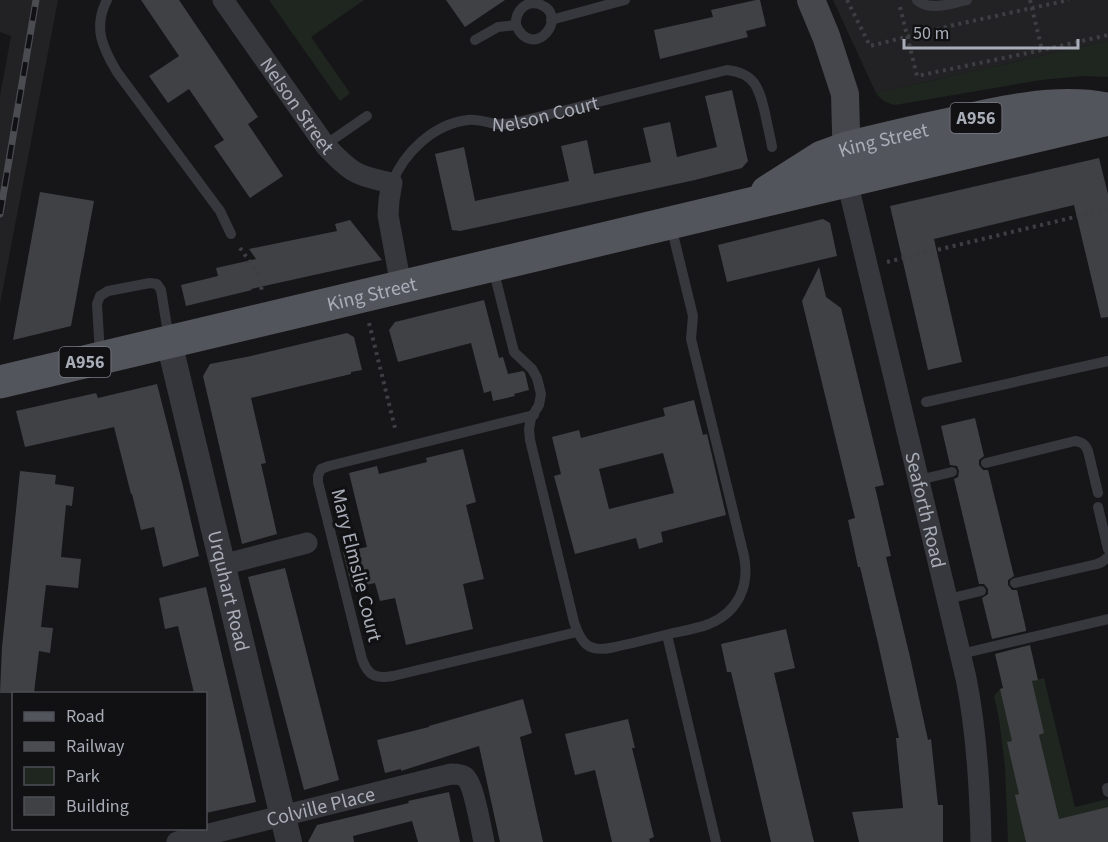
<svg xmlns="http://www.w3.org/2000/svg" width="1108" height="842" viewBox="0 0 1108 842" font-family="'Source Sans 3',sans-serif">
<style>
.built{fill:#222225}
.green{fill:#1e261f}
.building{fill:#404145;fill-rule:evenodd}
.lines{fill:none;stroke-linecap:round;stroke-linejoin:round}
.path{stroke:#3d3f44;stroke-width:4;stroke-dasharray:3 4.5;stroke-linecap:butt}
.service{stroke:#37383d;stroke-width:10}
.minor{stroke:#37383d;stroke-width:21}
.tertiary{stroke:#37383d;stroke-width:26}
.secondary{stroke:#45474d;stroke-width:28}
.primary{stroke:#53555c;stroke-width:33}
.rail-casing{stroke:#4a4c52;stroke-width:7}
.rail{stroke:#111113;stroke-width:4.5;stroke-dasharray:14;stroke-linecap:butt}
.labels{text-anchor:middle;stroke-width:6;stroke-linejoin:round;paint-order:stroke}
.shield{fill:#111113;stroke:#7b7e86;stroke-width:1.5}
.shield-label{font-size:18px;font-weight:bold;fill:#a8adb8}
.street-label{font-size:20px;fill:#a8adb8;stroke:#111113}
</style>
<rect width="100%" height="100%" fill="#161618"/>
<g class="built">
<path d="M0 0H58L0 304V96L11 36 0 32Z"/>
<path d="M833 0H1108V41L876 93Z"/>
</g>
<g class="green">
<path d="M269 0H364L311 37 350 93 340 101Z"/>
<path d="M1108 41V77L1083 76 1041 80 895 105C887 103 881 100 876 93Z"/>
<path d="M1044 678 1075 807 1108 799V841L1008 842 1005 767 999 719 994 696 1000 689Z"/>
</g>
<g class="building">
<path d="M141 0H179L258 117 248 124 283 176 250 198 214 146 224 140 189 89 168 103 149 76 179 56Z"/>
<path d="M446 0H505L465 27Z"/>
<path d="M756 0H760L766 26 746 31 748 37 660 59 654 30 713 17 711 10Z"/>
<path d="M732 90 748 161 742 168 695 180 460 231 452 230 435 154 464 147 475 201 569 181 561 146 587 140 594 174 651 162 643 128 670 122 677 157 717 147 705 96Z"/>
<path d="M1099 158 1108 194V317L1101 318 1074 205 934 239 962 362 928 370 890 206Z"/>
<path d="M40 192 94 201 71 326 13 340Z"/>
<path d="M823 219 830 223 837 256 727 282 718 245Z"/>
<path d="M350 220 382 260 251 289 252 290 186 306 181 285 218 276 216 268 256 259 249 249 337 231 335 224Z"/>
<path d="M819 267 826 297 841 308 884 485 875 487 891 556 886 557 910 657 928 740 931 739 938 805H943V842H859L852 812 903 808 896 738H899L878 643 860 567H858L848 520 855 518 802 301Z"/>
<path d="M484 300 499 358 503 357 508 374 523 371 525 373 529 390 514 394 515 396 493 401 491 391 484 393 471 343 398 362 389 330 395 322Z"/>
<path d="M347 333 354 337 362 370 351 372V374L251 398 266 463 261 464 277 534 242 544 203 376 210 364 251 356Z"/>
<path d="M157 384 182 482 199 556 163 567 154 527 141 530 132 494H131L114 427 25 447 16 411 96 393 98 398Z"/>
<path d="M694 400 703 435 707 434 726 515 661 532 663 542 639 549 636 538 575 554 554 476 561 474 552 437 579 430 581 438 665 416 663 408ZM663 453 674 493 609 509 599 469Z"/>
<path d="M975 418 984 456 979 460V465L983 470H988L1014 576 1008 580V585L1012 590H1017L1026 629V631L992 639 982 598 988 594V589L984 584H979L954 479 958 477 959 471 957 466 950 465 941 426Z"/>
<path d="M463 449 476 502 466 505 484 579 463 584 473 629 406 645 395 598 380 601 375 583 352 588 343 552 367 547 349 473 377 466 379 474 427 462 426 458Z"/>
<path d="M20 471 56 475 55 484 74 487 72 506 66 505 61 557 81 559 78 588 46 585 41 627 53 628 50 653 39 651 34 693H0L2 647Z"/>
<path d="M285 568 339 780 304 790 248 577Z"/>
<path d="M206 587 256 802 206 813V693H194L178 626 165 629 159 598Z"/>
<path d="M786 629 795 668 774 673 814 842H771L731 672H727L721 644Z"/>
<path d="M1030 645 1038 680 1032 681 1044 733 1039 735 1059 819 1108 807V842H1026L1015 795 1019 794 1007 742 1012 741 1000 689 1003 688 995 654Z"/>
<path d="M523 699 532 733 520 737 543 842H500L479 746 401 771V769L385 773 377 740 429 727V726Z"/>
<path d="M628 719 635 748H632L654 837 649 839 650 842H612L595 770 575 775 565 734Z"/>
<path d="M449 792 460 842H418L412 821 353 836 354 842H308L317 825 409 803 408 801Z"/>
</g>
<g class="lines">
<g class="path">
<path d="M847 0 870 46 954 25 1069 0"/>
<path d="M1030 0 1042 50"/>
<path d="M900 7 917 76 1042 50 1108 35"/>
<path d="M240 248 258 273 262 291"/>
<path d="M887 262 1108 209"/>
<path d="M369 323 396 432"/>
</g>
<g class="service">
<path d="M107 0C93 27 102 47 117 72L220 211 231 234"/>
<path d="M917 0C930 12 952 3 967 0"/>
<path d="M551 20 625 0"/>
<path d="M475 40 498 27 516 25C533 63 572 15 539 4 525 0 515 12 516 25"/>
<path d="M325 145 367 116"/>
<path id="s1" d="M392 183C404 153 433 124 468 120 477 119 486 122 495 124 502 125 508 124 514 123L727 70C755 73 759 88 765 113 767 124 770 135 772 147"/>
<path d="M493 268 514 352 532 369 537 378 541 394 539 405 531 418 529 429 530 440 574 622C581 643 588 652 610 648 630 644 649 639 669 634 682 631 696 629 709 624 738 612 750 586 744 556L693 347 691 339 693 316 671 226"/>
<path d="M100 355 97 304 100 296 108 291 150 283 157 284 161 290 169 339"/>
<path d="M926 402 1108 361"/>
<path d="M534 415 329 466 321 469 318 476V482L362 659C368 676 376 679 393 676L577 632"/>
<path d="M986 463 1075 441C1082 442 1085 444 1088 451L1098 493"/>
<path d="M919 480 952 472"/>
<path d="M1098 507 1108 549"/>
<path d="M1015 583 1097 564 1102 562 1108 557"/>
<path d="M948 599 981 591"/>
<path d="M667 635 716 842"/>
<path d="M961 654 1108 619"/>
<path d="M1107 788 1108 792"/>
</g>
<g class="minor">
<path id="s2" d="M223 0 325 145C350 172 356 176 392 183L389 200 388 215 401 286"/>
<path id="s3" d="M847 181 966 678C977 733 980 787 981 842"/>
<path d="M222 565 307 543"/>
<path id="s4" d="M177 842 451 774C455 774 461 774 465 777 474 784 481 829 484 842"/>
</g>
<path class="tertiary" id="s5" d="M169 342 289 842"/>
<path class="secondary" d="M811 0 826 36 845 94 847 169"/>
<g class="primary">
<path id="s6" d="M767 192 822 157 847 148C880 140 913 132 946 125 996 113 1056 99 1106 109"/>
<path id="s7" d="M0 382 1108 119"/>
</g>
<g class="rail-casing">
<path id="rail" d="M0 214 36 0"/>
</g>
<use href="#rail" class="rail"/>
</g>
<g class="labels">
<g class="shield">
<rect x="950.5" y="103" width="51" height="30" rx="4.5"/>
<rect x="59.5" y="347" width="51" height="30" rx="4.5"/>
</g>
<g class="shield-label">
<text x="976" y="124">A956</text>
<text x="85" y="368">A956</text>
</g>
<g class="street-label">
<text dy="7" stroke="none"><textPath href="#s2" startOffset="129">Nelson Street</textPath></text>
<text dy="7" stroke="none"><textPath href="#s1" startOffset="182">Nelson Court</textPath></text>
<text dy="7" stroke="none"><textPath href="#s6" startOffset="129">King Street</textPath></text>
<text dy="7" stroke="none"><textPath href="#s7" startOffset="382">King Street</textPath></text>
<text dy="7" stroke="none"><textPath href="#s3" startOffset="338">Seaforth Road</textPath></text>
<text transform="translate(357 565) rotate(76)" y="7">Mary Elmslie Court</text>
<text dy="7" stroke="none"><textPath href="#s5" startOffset="256">Urquhart Road</textPath></text>
<text dy="7" stroke="none"><textPath href="#s4" startOffset="148">Colville Place</textPath></text>
</g>
</g>
<rect x="12" y="692" width="195" height="138" fill="#111113" stroke="#4d4f55" stroke-width="1.5"/>
<rect x="24" y="712" width="30" height="9" fill="#53555c" stroke="#4d4f55" stroke-width="1.5"/>
<text x="66" y="722" font-size="18" fill="#a8adb8">Road</text>
<rect x="24" y="742" width="30" height="9" fill="#4a4c52" stroke="#4d4f55" stroke-width="1.5"/>
<text x="66" y="752" font-size="18" fill="#a8adb8">Railway</text>
<rect x="24" y="767" width="30" height="18" fill="#1e261f" stroke="#4d4f55" stroke-width="1.5"/>
<text x="66" y="782" font-size="18" fill="#a8adb8">Park</text>
<rect x="24" y="797" width="30" height="18" fill="#404145" stroke="#4d4f55" stroke-width="1.5"/>
<text x="66" y="812" font-size="18" fill="#a8adb8">Building</text>
<path d="M904 39v9h174v-9" fill="none" stroke="#a8adb8" stroke-width="3"/>
<text x="913" y="39" font-size="18" fill="#a8adb8" stroke="#111113" stroke-width="4.5" paint-order="stroke">50 m</text>
</svg>
